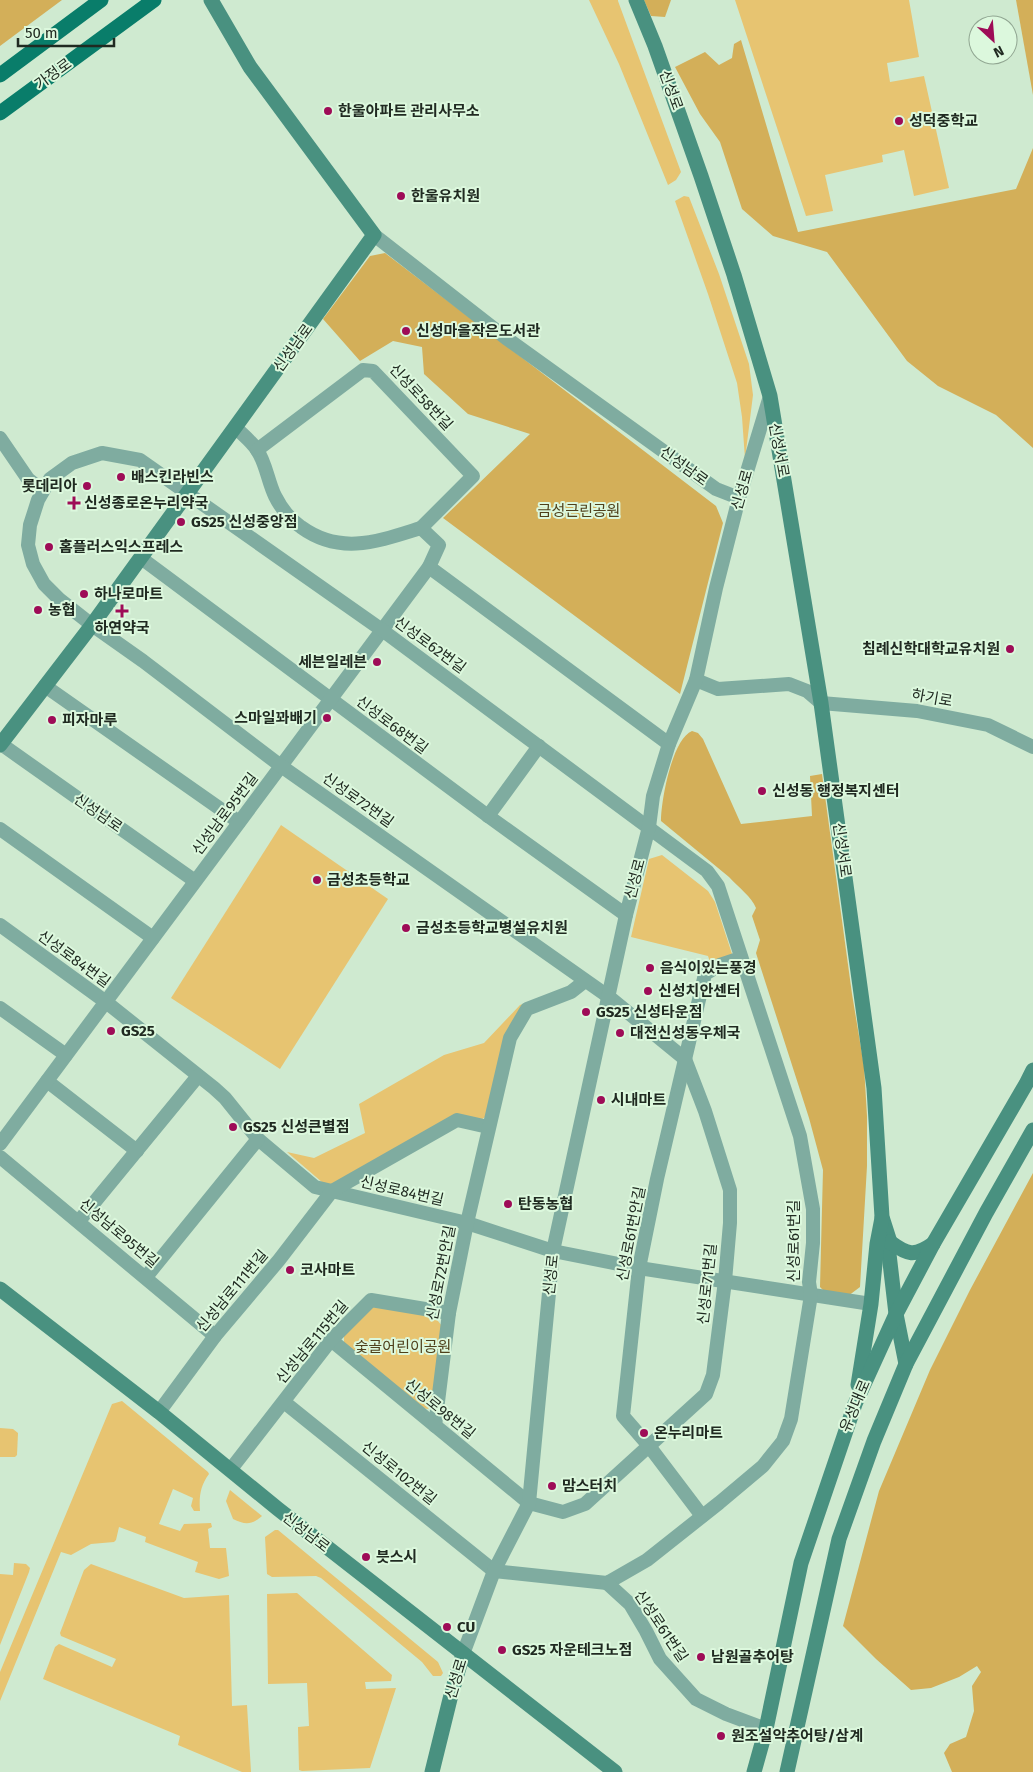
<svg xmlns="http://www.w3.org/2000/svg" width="1033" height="1772" viewBox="0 0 1033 1772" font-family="'Fira Sans','Noto Sans KR',sans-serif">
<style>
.green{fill:#e7c471}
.forest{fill:#d3af59}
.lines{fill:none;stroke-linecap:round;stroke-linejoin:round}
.street{stroke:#7faca0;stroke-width:14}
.secondary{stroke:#499180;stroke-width:15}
.primary{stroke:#097d6a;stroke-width:15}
.poi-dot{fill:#9e0c57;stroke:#dcf8dd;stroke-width:2}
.labels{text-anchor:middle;stroke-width:4;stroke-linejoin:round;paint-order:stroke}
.street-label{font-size:15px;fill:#202a21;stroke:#dcf8dd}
.poi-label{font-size:15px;font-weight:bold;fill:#202a21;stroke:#dcf8dd;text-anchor:start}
.park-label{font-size:15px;fill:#4f401b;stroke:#dcf8dd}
</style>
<rect width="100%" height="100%" fill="#cfead0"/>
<g class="green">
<path d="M589 0H618V1L681 172 676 180 668 185 619 64Z"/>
<path d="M735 0H909L919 57 887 63 890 82 924 76 949 188 914 196 904 150 882 155 883 162 825 175 833 211 806 216Z"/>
<path d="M684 196 689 197 719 274 749 364 753 395 745 459 742 417 737 383 708 294 675 201Z"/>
<path d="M281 825 388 899 280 1069 171 998Z"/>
<path d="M662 855 708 891 715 902 733 957 711 965 708 956 631 937 649 859Z"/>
<path d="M552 993 524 1009 487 1116 479 1121 455 1116 331 1185 323 1183 287 1152 314 1158 365 1133 359 1104 444 1055 484 1043 520 1005Z"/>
<path d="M373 1306 433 1315 442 1326 432 1405 428 1409 421 1408 344 1345V1335Z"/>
<path d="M122 1401 208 1472 209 1474C200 1486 199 1497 200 1511H194L191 1506 193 1498 173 1489 159 1524 180 1531 184 1524 211 1523 212 1527 208 1529 210 1548H226L229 1576 219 1579 195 1572 198 1562 145 1542 146 1537 119 1527 116 1540 114 1542 91 1544 71 1555 61 1552 0 1701V1672L112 1404Z"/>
<path d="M0 1428 13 1429 18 1433 17 1455 15 1457H0Z"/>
<path d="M230 1490 262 1516C252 1525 245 1525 233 1519L226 1501Z"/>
<path d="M275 1530H278L438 1662 443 1673 441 1676H433L422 1662 321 1578 316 1576 272 1577 267 1574 265 1537Z"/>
<path d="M14 1563 26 1564 30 1568 29 1572 0 1645V1574L13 1575Z"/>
<path d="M91 1564 184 1598 229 1595 232 1706 247 1705 251 1772H242L178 1745 180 1736 43 1679 55 1647 59 1644 112 1667 116 1659 61 1636 60 1633 84 1570Z"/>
<path d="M297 1593 392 1675 391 1681 365 1682 366 1689 396 1688 370 1768 302 1771 299 1770 298 1727 309 1726 307 1683 268 1684 267 1594Z"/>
</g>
<g class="forest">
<path d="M0 0H62L0 46Z"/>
<path d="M644 0H671L665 17 651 16Z"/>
<path d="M1016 0H1033V95Z"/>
<path d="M741 40 798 232 1016 189 1033 148V448L996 415 938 386 907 361 827 252 773 236 742 209 720 142 700 114 675 67 705 52 719 65 732 58 734 44Z"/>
<path d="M385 253 716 506 723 523 680 694 443 518 530 434 468 414 424 374 422 347 393 341 360 361 323 319 370 256Z"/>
<path d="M692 731 698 733 703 739 741 824 812 816 810 776 822 774 852 994 864 1066 867 1116V1166L860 1287 848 1296 825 1292 820 1287 823 1170 809 1118 756 953 760 940 752 916 756 908C752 897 738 887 729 877L661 821C661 801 672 739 692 731Z"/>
<path d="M1033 1173V1772H952L944 1753 950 1744 966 1737 974 1711 972 1686 981 1672 977 1666 959 1677 931 1688 911 1690 876 1659 843 1626 879 1491 930 1370 970 1290Z"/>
</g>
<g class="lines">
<g class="street">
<path d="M374 235 506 338 716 489 739 498"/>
<path d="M236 428C243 435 252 442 257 450 266 463 268 482 275 496 282 510 289 519 301 527 341 556 379 541 421 528L439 545 429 567 669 744"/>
<path d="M0 438 28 479 43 491"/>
<path d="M257 450 363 370 373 371 473 476 421 528"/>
<path d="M141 558 488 816 626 915"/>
<path d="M696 680 718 689 789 684 807 691 821 703 917 711 988 725 1033 747"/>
<path d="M45 686 239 822"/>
<path d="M1 744 195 881"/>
<path d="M488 816 539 746"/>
<path d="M0 829 153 938"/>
<path d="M0 925 106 1002 214 1088 225 1098 258 1139 315 1187 467 1223 553 1251 639 1268 871 1304"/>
<path d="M0 1008 66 1055"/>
<path d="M47 1081 137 1151"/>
<path d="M0 1144 429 567"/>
<path d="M0 1157 215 1336"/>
<path d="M79 1221 198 1076"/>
<path d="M146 1277 258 1139"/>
<path d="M284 1402 494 1571 607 1583 647 1560 719 1503 763 1466 783 1441 791 1419 811 1295 809 1282 813 1243V1209L800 1136 718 886 707 871 382 630 140 460 102 453 72 463 50 479 38 500 30 525 28 545 33 564 44 584 59 599 92 625 143 661 281 766 609 997 685 1059 705 1111 730 1190V1223L725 1281 713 1375 706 1394 585 1504 563 1512 529 1503 331 1340"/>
<path d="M159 1412 215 1336 279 1260 332 1191 457 1120 488 1127"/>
<path d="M435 1426 449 1313 467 1223 510 1038 527 1009 571 992 585 981"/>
<path d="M231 1469 331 1340 371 1300 449 1313"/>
<path d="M702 1516 649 1446 623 1416 639 1268 657 1179 705 974 720 965 741 958"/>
<path d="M607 1583 630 1604 646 1631 660 1659 696 1699 726 1714 766 1729"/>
<path d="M463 1654 494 1571 529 1503 553 1251 626 915 649 827 653 796 669 744 696 680 716 588 739 498 770 396"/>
</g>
<g class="secondary">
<path d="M636 0 655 46 701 176 734 275 770 396 821 703 874 1088 882 1217 890 1242 889 1254 896 1314 906 1364"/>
<path d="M0 745 92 625 374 235 250 67 211 0"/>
<path d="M890 1242C908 1255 914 1257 933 1244"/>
<path d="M0 1289 159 1412 278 1509 615 1772"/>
<path d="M858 1385 871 1304 877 1244 882 1218"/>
<path d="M432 1772 451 1695 463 1654"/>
<path d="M754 1772 766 1729 801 1563 855 1404 896 1314 933 1244 1026 1084 1033 1070"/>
<path d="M787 1772 839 1539 874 1441 906 1364 986 1213 1033 1130"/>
</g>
<g class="primary">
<path d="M0 75 101 0"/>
<path d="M0 113 154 0"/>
</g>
</g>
<g class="poi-dot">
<circle cx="328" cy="111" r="5"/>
<circle cx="899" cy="121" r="5"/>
<circle cx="401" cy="196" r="5"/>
<circle cx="406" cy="331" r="5"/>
<circle cx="121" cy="477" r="5"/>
<circle cx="87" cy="486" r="5"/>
<path d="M71.5 495.5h5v5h5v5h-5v5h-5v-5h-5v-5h5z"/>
<circle cx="181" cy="522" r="5"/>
<circle cx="49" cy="547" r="5"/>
<circle cx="84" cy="594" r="5"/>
<circle cx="38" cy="610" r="5"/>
<path d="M119.5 603.5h5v5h5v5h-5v5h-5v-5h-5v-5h5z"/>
<circle cx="1010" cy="649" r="5"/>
<circle cx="377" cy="662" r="5"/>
<circle cx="327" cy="718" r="5"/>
<circle cx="52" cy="720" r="5"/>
<circle cx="762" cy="791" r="5"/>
<circle cx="317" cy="880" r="5"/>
<circle cx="406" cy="928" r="5"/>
<circle cx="650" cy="968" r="5"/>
<circle cx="648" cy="991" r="5"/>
<circle cx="586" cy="1012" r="5"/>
<circle cx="111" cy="1031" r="5"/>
<circle cx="620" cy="1033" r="5"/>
<circle cx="601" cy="1100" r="5"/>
<circle cx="233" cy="1127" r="5"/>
<circle cx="508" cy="1204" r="5"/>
<circle cx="290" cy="1270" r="5"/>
<circle cx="644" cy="1433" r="5"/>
<circle cx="552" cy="1486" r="5"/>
<circle cx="366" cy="1557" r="5"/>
<circle cx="447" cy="1627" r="5"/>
<circle cx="502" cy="1650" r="5"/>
<circle cx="701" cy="1657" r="5"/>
<circle cx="721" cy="1736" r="5"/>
</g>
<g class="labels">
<g class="street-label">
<text transform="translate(53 74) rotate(-36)" y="5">가정로</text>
<text transform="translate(671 90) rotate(70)" y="5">신성로</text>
<text transform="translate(293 348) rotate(-54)" y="5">신성남로</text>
<text transform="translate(421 397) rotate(47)" y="5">신성로58번길</text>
<text transform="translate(779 450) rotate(80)" y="5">신성서로</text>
<text transform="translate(684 466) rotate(36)" y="5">신성남로</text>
<text transform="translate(742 490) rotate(-74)" y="5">신성로</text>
<text transform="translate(430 645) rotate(36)" y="5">신성로62번길</text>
<text transform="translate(932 698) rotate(10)" y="5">하기로</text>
<text transform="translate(392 725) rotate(37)" y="5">신성로68번길</text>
<text transform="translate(358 800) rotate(35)" y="5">신성로72번길</text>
<text transform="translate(98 813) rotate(35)" y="5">신성남로</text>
<text transform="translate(225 814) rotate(-53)" y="5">신성남로95번길</text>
<text transform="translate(842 850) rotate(82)" y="5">신성서로</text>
<text transform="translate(635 879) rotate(-75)" y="5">신성로</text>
<text transform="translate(74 959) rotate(36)" y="5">신성로84번길</text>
<text transform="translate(402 1191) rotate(13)" y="5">신성로84번길</text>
<text transform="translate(119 1233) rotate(40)" y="5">신성남로95번길</text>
<text transform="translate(631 1234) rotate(-79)" y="5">신성로61번안길</text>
<text transform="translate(794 1241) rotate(-90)" y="5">신성로61번길</text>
<text transform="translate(441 1273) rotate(-79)" y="5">신성로72번안길</text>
<text transform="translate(551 1275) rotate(-84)" y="5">신성로</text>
<text transform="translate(707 1284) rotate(-84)" y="5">신성로71번길</text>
<text transform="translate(232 1291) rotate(-50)" y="5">신성남로111번길</text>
<text transform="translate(312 1342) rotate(-50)" y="5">신성남로115번길</text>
<text transform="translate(855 1406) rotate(-67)" y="5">유성대로</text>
<text transform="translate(440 1409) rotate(39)" y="5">신성로98번길</text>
<text transform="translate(399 1473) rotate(39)" y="5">신성로102번길</text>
<text transform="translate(306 1532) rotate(38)" y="5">신성남로</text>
<text transform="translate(661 1626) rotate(56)" y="5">신성로61번길</text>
<text transform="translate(456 1679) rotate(-73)" y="5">신성로</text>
</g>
<g class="poi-label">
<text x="338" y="116">한울아파트 관리사무소</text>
<text x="909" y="126">성덕중학교</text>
<text x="411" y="201">한울유치원</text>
<text x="416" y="336">신성마을작은도서관</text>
<text x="131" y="482">배스킨라빈스</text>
<text x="77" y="491" text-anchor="end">롯데리아</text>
<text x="84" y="508">신성종로온누리약국</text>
<text x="191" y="527">GS25 신성중앙점</text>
<text x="59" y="552">홈플러스익스프레스</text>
<text x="94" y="599">하나로마트</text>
<text x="48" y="615">농협</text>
<text x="122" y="633" text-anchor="middle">하연약국</text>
<text x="1000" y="654" text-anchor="end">침례신학대학교유치원</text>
<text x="367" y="667" text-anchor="end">세븐일레븐</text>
<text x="317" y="723" text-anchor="end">스마일꽈배기</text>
<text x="62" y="725">피자마루</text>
<text x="772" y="796">신성동 행정복지센터</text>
<text x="327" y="885">금성초등학교</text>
<text x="416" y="933">금성초등학교병설유치원</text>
<text x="660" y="973">음식이있는풍경</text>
<text x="658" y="996">신성치안센터</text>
<text x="596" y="1017">GS25 신성타운점</text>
<text x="121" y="1036">GS25</text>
<text x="630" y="1038">대전신성동우체국</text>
<text x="611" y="1105">시내마트</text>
<text x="243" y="1132">GS25 신성큰별점</text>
<text x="518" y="1209">탄동농협</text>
<text x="300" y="1275">코사마트</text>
<text x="654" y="1438">온누리마트</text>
<text x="562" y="1491">맘스터치</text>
<text x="376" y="1562">븟스시</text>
<text x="457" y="1632">CU</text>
<text x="512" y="1655">GS25 자운테크노점</text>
<text x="711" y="1662">남원골추어탕</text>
<text x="731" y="1741">원조설악추어탕/삼계</text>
</g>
<g class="park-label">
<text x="579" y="516">금성근린공원</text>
<text x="403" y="1352">숯골어린이공원</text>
</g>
</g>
<g transform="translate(993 40) rotate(154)"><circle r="24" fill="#dcf8dd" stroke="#91a692"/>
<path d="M0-4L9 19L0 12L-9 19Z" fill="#9e0c57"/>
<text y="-8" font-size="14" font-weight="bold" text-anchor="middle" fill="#202a21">N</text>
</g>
<path d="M18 38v8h96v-8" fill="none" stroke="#202a21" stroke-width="2.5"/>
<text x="25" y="38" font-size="15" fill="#202a21" stroke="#dcf8dd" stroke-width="4" paint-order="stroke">50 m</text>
</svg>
